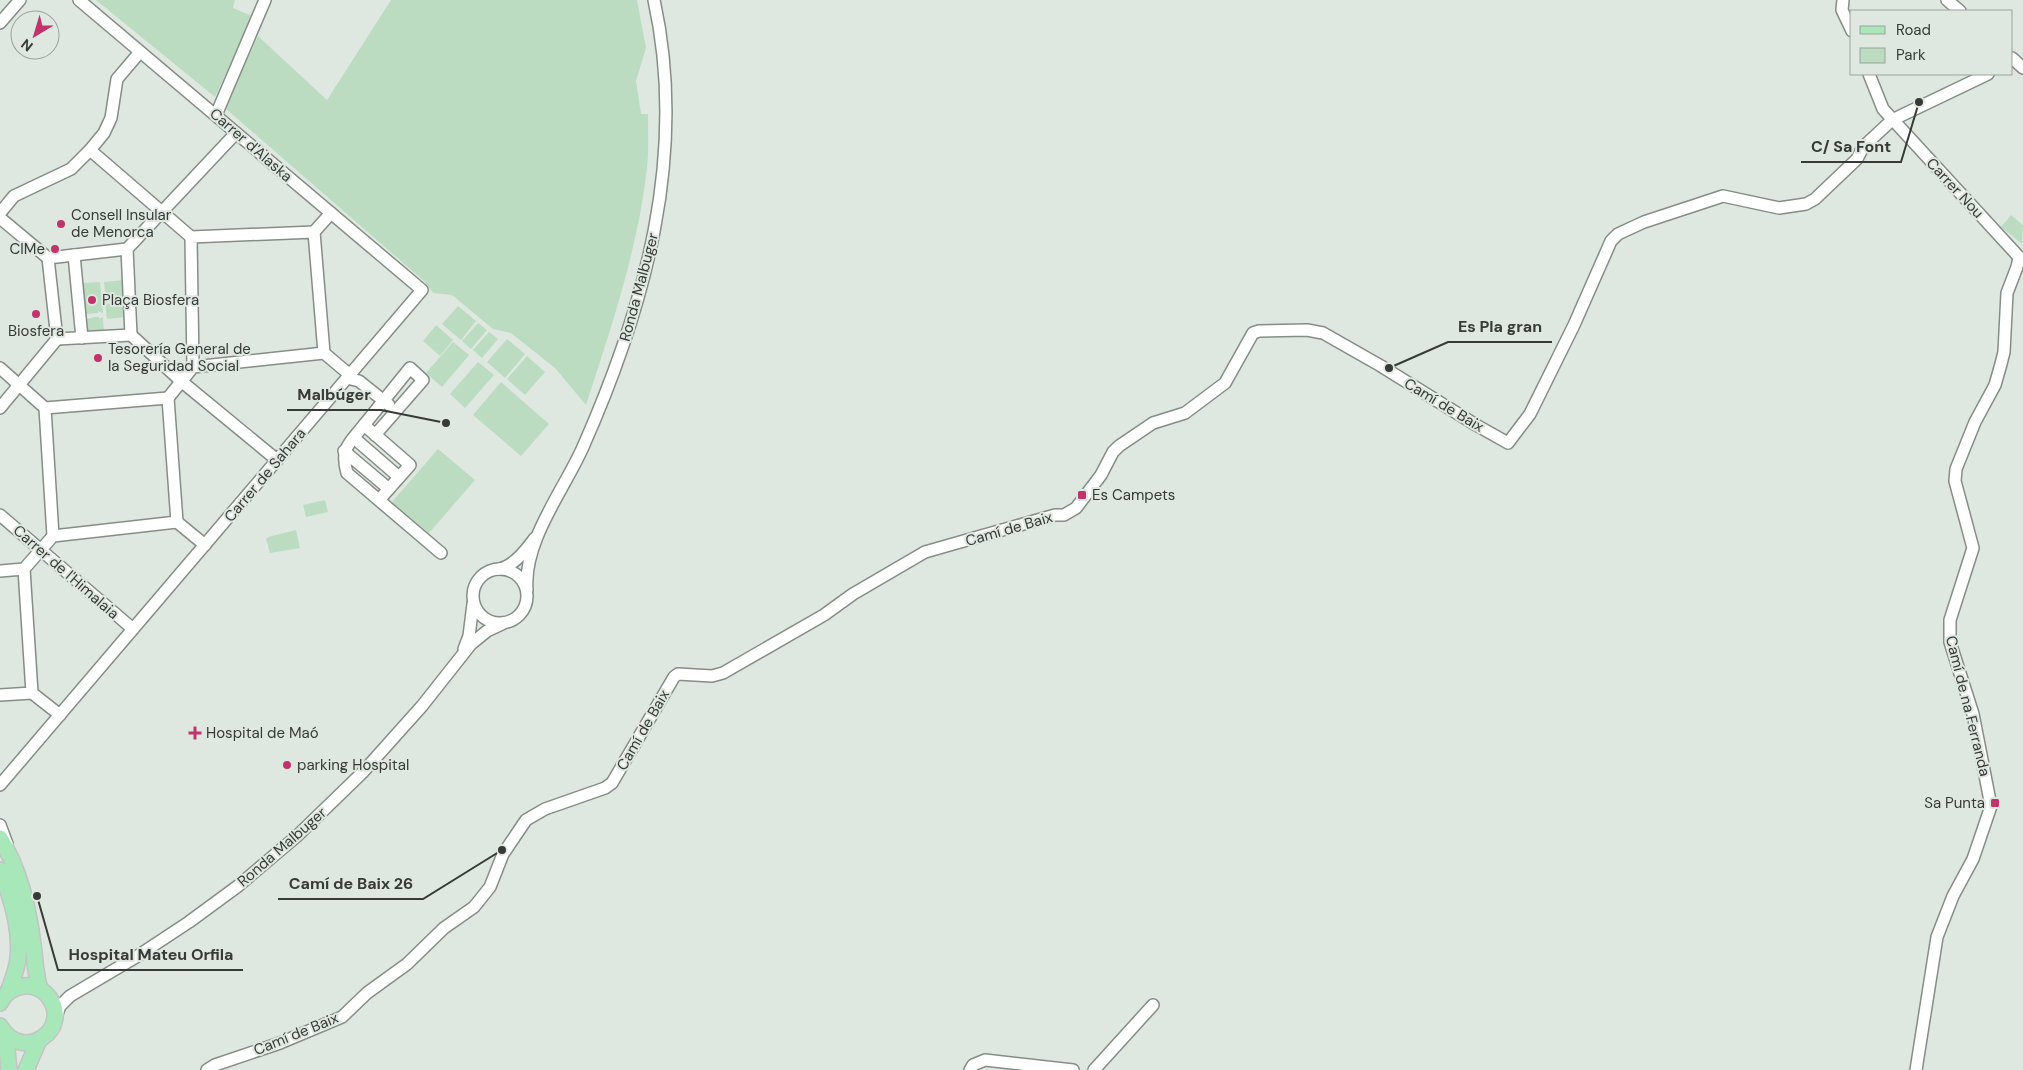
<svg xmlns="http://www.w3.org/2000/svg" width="2023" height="1070" viewBox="0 0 2023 1070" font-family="'DM Sans',sans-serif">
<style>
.green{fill:#bcdcc2}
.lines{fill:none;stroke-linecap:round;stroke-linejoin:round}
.minor-casing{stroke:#858d86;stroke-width:14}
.major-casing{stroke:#c3c4c3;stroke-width:18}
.minor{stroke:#fff;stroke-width:11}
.major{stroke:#a8e7ba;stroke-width:15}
.poi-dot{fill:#c0346b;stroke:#dee8e0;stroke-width:2}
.labels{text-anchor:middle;stroke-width:4;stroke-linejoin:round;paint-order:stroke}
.street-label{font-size:15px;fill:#373a37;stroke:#dee8e0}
.poi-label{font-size:15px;fill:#373a37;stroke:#dee8e0;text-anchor:start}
.leader{fill:none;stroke:#373a37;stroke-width:2}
.callout-dot{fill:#373a37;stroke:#dee8e0;stroke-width:2}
.callout-label{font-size:16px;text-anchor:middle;font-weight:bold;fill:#373a37;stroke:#dee8e0;stroke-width:4;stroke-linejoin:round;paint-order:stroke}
</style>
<rect width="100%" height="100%" fill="#dee8e0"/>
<g class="green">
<path d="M96 0H235L233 8 252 16 215 97Z"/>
<path d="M391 0H637L646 48 636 81 641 114H648C648 132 649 150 647 168 638 249 611 328 586 405L555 368 511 333 493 329 452 295 433 293 424 281 225 108 258 36 327 100Z"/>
<path d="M2011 215 2023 225 2022 244 2001 227Z"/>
<path d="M124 280 125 298 106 299 104 282Z"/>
<path d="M100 282 103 313 98 311V313L86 314 83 283Z"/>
<path d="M126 302 127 317 107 319 105 304Z"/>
<path d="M458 306 476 321 461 340 442 324Z"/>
<path d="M95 317H99V319L103 317 104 334 88 335 87 319Z"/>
<path d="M478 323 487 330 471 349 462 341Z"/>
<path d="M436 325 453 340 440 356 423 341Z"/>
<path d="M489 332 498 339 482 358 473 350Z"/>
<path d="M507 339 525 354 505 378 487 362Z"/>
<path d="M453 342 469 355 442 387 426 373Z"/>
<path d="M527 356 545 372 525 395 507 379Z"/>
<path d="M478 362 494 375 465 408 450 394Z"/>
<path d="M501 382 549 424 521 456 473 415Z"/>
<path d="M438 449 475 480 429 533 392 502Z"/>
<path d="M325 500 328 512 306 517 303 505Z"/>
<path d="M296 530 300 548 270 553 266 539 268 537Z"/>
</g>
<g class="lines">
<g class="minor-casing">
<g id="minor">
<path d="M1843 0 1842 10 1852 31"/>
<path d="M1947 0 1960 11"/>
<path d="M0 23 20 0"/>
<path d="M2012 58 2023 68"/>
<path d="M1869 74 1883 109 2019 257"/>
<path d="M216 115 265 0"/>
<path d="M90 150 191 237"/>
<path d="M0 213 14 196 71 169 90 150 104 133 111 118 117 79 140 52"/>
<path d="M0 218 48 258"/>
<path d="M314 232 331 213"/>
<path d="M127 249 236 133"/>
<path d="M127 249 131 335"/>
<path d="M74 255 82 338"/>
<path d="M48 258 57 339"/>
<path d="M48 258 127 249"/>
<path d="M131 335 181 381 277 460"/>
<path d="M57 339 131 335"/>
<path d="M324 353 350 375"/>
<path d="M0 368 45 408"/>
<path d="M347 378 359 381 389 405"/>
<path d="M168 398 193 367 191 237 314 232 324 353 193 367"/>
<path d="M0 408 57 339"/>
<path d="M364 425 410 368 423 380 375 435"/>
<path d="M354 438 399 477"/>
<path d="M344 451 389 489"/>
<path d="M379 500 410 465 364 425C349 444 340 448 347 473L441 553"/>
<path d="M0 515 133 629"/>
<path d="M177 522 205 545"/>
<circle cx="500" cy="596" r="27"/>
<path d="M499 569C514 566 526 550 535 538"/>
<path d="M0 571 24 569 53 536 177 522 168 398 45 408 53 536"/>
<path d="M527 590C523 541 564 490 583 447 645 307 688 154 654 0"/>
<path d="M464 649 469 636 473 604"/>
<path d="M32 693 60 715"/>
<path d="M0 695 32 693 24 569"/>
<path d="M0 785 422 290 79 0"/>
<path d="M0 825 7 844"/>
<path d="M55 1019 60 1006 70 996 136 957 189 922 238 886 297 836 362 773 422 706 471 644 487 631 502 624"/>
<path d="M207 1070 215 1065 280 1043 342 1017 367 993 407 964 444 928 474 907 490 887 503 854 526 820 545 809 605 788 612 783 674 677 678 674 712 676 723 673 824 615 853 594 925 552 1055 515H1064L1076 508 1101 475 1113 452 1119 446 1153 423 1185 413 1225 383 1253 333 1259 331 1307 330 1323 333 1381 366 1476 425 1508 443 1530 414 1574 325 1611 241 1618 234 1644 222 1723 196 1779 208 1806 204 1815 199 1857 159 1863 147 1892 120 1988 74"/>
<path d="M970 1070 973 1065 985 1060 1073 1070"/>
<path d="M1094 1070 1153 1005"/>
<path d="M1916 1070 1937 937 1953 896 1973 859 1991 806 1973 714 1950 642V620L1973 548 1955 481 1956 469 1975 422 1995 385 2001 364 2004 352 2007 293 2017 267 2019 257"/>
</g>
</g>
<g class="major-casing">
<g id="major">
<path d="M0 838C20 870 28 907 33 944 35 959 35 974 40 989"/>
<path d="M0 870C11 896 21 930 18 958 17 970 12 981 8 992"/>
<path d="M0 1003C4 994 13 987 24 986 33 985 42 989 48 996 74 1028 23 1065 0 1026"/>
<path d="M1 1030 7 1049 9 1070"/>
<path d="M26 1070 39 1040"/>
</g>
</g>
<use href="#minor" class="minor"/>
<use href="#major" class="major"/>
</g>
<g class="poi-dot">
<circle cx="61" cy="224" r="5"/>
<circle cx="55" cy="249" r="5"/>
<circle cx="92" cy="300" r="5"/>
<circle cx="36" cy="314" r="5"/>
<circle cx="98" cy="358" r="5"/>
<rect x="1077" y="490" width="10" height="10" rx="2.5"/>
<path d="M192.5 725.5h5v5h5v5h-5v5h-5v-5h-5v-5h5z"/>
<circle cx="287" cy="765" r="5"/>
<rect x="1990" y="798" width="10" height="10" rx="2.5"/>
</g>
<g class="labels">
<g class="street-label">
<text transform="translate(251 145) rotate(41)" y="5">Carrer d'Alaska</text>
<text transform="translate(1955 188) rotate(47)" y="5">Carrer Nou</text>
<text transform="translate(639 287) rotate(-75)" y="5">Ronda Malbuger</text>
<text transform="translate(1444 405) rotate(31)" y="5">Camí de Baix</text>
<text transform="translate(265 475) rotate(-50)" y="5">Carrer de Sahara</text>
<text transform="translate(1009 529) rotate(-16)" y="5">Camí de Baix</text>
<text transform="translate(66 572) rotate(41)" y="5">Carrer de l'Himalaia</text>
<text transform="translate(1968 706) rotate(76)" y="5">Camí de na Ferranda</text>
<text transform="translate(643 730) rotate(-60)" y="5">Camí de Baix</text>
<text transform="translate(282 847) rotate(-41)" y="5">Ronda Malbuger</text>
<text transform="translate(296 1034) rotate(-22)" y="5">Camí de Baix</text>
</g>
<g class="poi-label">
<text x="71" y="220">Consell Insular<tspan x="71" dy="17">de Menorca</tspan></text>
<text x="45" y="254" text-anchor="end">CIMe</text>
<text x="102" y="305">Plaça Biosfera</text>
<text x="36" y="336" text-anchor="middle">Biosfera</text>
<text x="108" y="354">Tesorería General de<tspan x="108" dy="17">la Seguridad Social</tspan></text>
<text x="1092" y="500">Es Campets</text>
<text x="206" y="738">Hospital de Maó</text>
<text x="297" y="770">parking Hospital</text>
<text x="1985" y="808" text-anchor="end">Sa Punta</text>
</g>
</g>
<path class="leader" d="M1919 102L1901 162H1801M1389 368L1448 342H1552M446 423L381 410H287M502 850L423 899H278M37 896L58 970H243"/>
<g class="callout-dot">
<circle cx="1919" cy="102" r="5"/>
<circle cx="1389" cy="368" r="5"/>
<circle cx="446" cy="423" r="5"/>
<circle cx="502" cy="850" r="5"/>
<circle cx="37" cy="896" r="5"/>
</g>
<g class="callout-label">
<text x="1851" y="152">C/ Sa Font</text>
<text x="1500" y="332">Es Pla gran</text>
<text x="334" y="400">Malbúger</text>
<text x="351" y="889">Camí de Baix 26</text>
<text x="151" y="960">Hospital Mateu Orfila</text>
</g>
<rect x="1850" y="10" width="162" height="65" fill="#dee8e0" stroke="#9ba29c"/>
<rect x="1860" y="26" width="25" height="8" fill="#a8e7ba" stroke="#9ba29c"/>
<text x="1896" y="35" font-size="15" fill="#373a37">Road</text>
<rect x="1860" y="48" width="25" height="15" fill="#bcdcc2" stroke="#9ba29c"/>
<text x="1896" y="60" font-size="15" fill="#373a37">Park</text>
<g transform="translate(35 35) rotate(218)"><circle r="24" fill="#dee8e0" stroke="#9ba29c"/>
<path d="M0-4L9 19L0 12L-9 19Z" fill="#c0346b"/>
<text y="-8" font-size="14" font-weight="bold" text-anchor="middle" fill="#373a37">N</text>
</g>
</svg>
